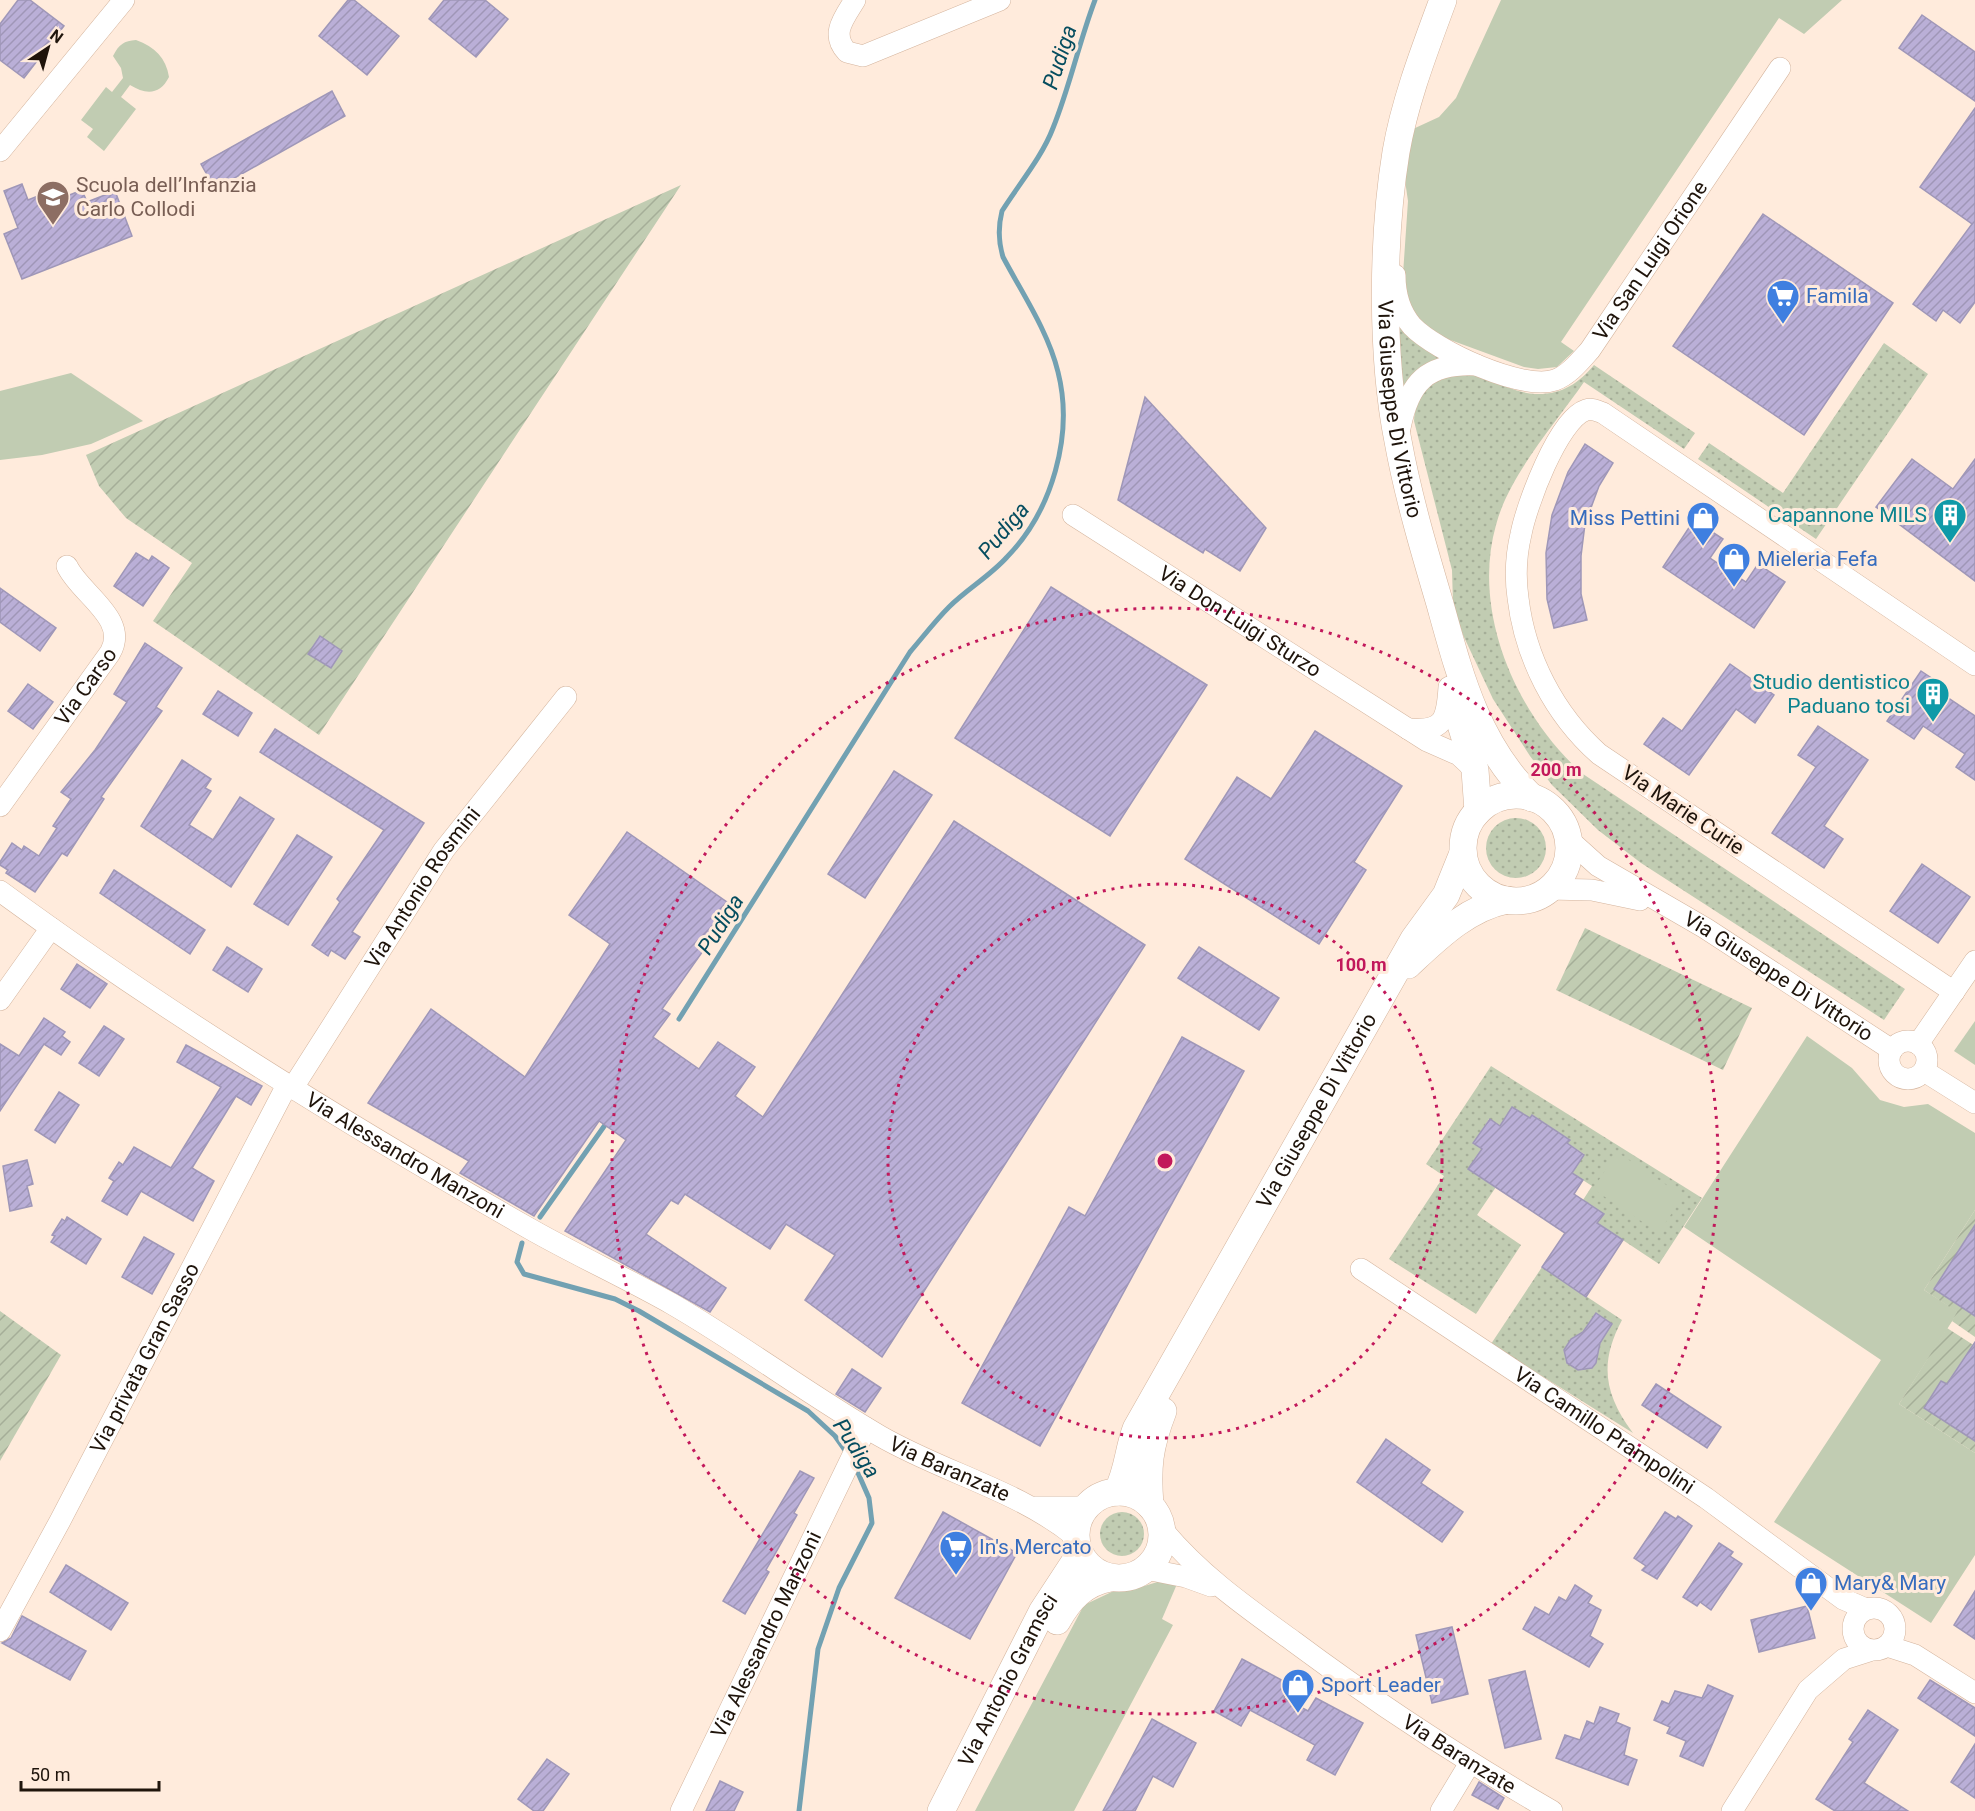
<svg xmlns="http://www.w3.org/2000/svg" width="1975" height="1811" viewBox="0 0 1975 1811" font-family="Roboto,sans-serif">
<style>
.grass{fill:url(#grass-dots)}
.park{fill:#c1ccb2}
.garden{fill:url(#garden-furrows)}
.lines{fill:none;stroke-linecap:round;stroke-linejoin:round}
.stream{stroke:#72a1b2;stroke-width:5}
.building{fill:url(#building-hatch);stroke:#9f97b8;stroke-width:1.5}
.minor-casing{stroke:#d4b49d;stroke-width:22}
.tertiary-casing{stroke:#d4b49d;stroke-width:28}
.minor{stroke:#fff;stroke-width:21}
.tertiary{stroke:#fff;stroke-width:27}
.ring{fill:none;stroke:#c2185b;stroke-width:3;stroke-dasharray:3 6}
.labels{text-anchor:middle;stroke-width:6;stroke-linejoin:round;paint-order:stroke}
.education-label{font-size:21px;fill:#785e54;stroke:#ffebdc;text-anchor:start}
.street-label{font-size:21px;fill:#1f140b;stroke:#ffebdc}
.shop-label{font-size:21px;fill:#366cbe;stroke:#ffebdc;text-anchor:start}
.culture-label{font-size:21px;fill:#0d838f;stroke:#ffebdc;text-anchor:end}
.water-label{font-size:22px;font-style:italic;fill:#064d5f;stroke:#ffebdc}
.centre{fill:#c2185b;stroke:#ffebdc;stroke-width:3}
.ring-label{font-size:18px;text-anchor:middle;font-weight:bold;fill:#c2185b;stroke:#ffebdc;stroke-width:6;stroke-linejoin:round;paint-order:stroke}
</style>
<defs>
<pattern id="grass-dots" width="8" height="8" patternUnits="userSpaceOnUse" patternTransform="scale(1.5)"><rect width="8" height="8" fill="#c1ccb2"/><path d="M2 2h.1M6 6h.1" fill="none" stroke="#a5ae98" stroke-width="1.8" stroke-linecap="round"/></pattern>
<pattern id="garden-furrows" width="10" height="10" patternUnits="userSpaceOnUse" patternTransform="scale(1.5)"><rect width="10" height="10" fill="#c1ccb2"/><path d="M-1 1l2-2M0 10L10 0M9 11l2-2" fill="none" stroke="#a5ae98"/></pattern>
<pattern id="building-hatch" width="6" height="6" patternUnits="userSpaceOnUse" patternTransform="scale(1.5)"><rect width="6" height="6" fill="#baafd7"/><path d="M-1 1l2-2M0 6l6-6M5 7l2-2" fill="none" stroke="#9f96b7"/></pattern>
</defs>
<rect width="100%" height="100%" fill="#ffebdc"/>
<g class="grass">
<path d="M1395 319 1440 355 1439 359 1403 389Z"/>
<path d="M1884 343 1928 374 1816 539 1698 459 1709 443 1783 493Z"/>
<path d="M1594 365 1695 433 1684 449 1584 382C1555 424 1509 475 1496 525 1471 613 1517 716 1583 774L1905 989 1884 1020 1641 863 1598 830 1552 785 1530 756 1493 699 1463 635 1453 604 1452 570 1414 421C1415 407 1419 394 1430 385 1463 355 1499 392 1535 394 1561 395 1578 384 1594 365Z"/>
<circle cx="1516" cy="848" r="30"/>
<path d="M1491 1066 1702 1198 1659 1264 1597 1223 1603 1214 1583 1200 1592 1186 1572 1173 1584 1154 1567 1143 1569 1140 1533 1115 1530 1118 1512 1107 1500 1126 1489 1119 1474 1143 1482 1149 1469 1169 1496 1187 1477 1215 1521 1245 1476 1314 1389 1259 1444 1176 1426 1164Z"/>
<path d="M1542 1267 1622 1320C1599 1363 1604 1394 1633 1433L1491 1344Z"/>
<circle cx="1122" cy="1534" r="22"/>
</g>
<g class="park">
<path d="M1501 0H1842L1804 34 1779 18 1561 342 1574 351 1557 367 1538 369 1524 367 1445 338 1432 331 1413 313 1402 289 1408 201 1402 160 1413 129 1439 117 1456 98Z"/>
<path d="M136 40C155 47 166 58 169 77 160 95 146 95 130 85L121 97 136 109 104 151 87 137 93 129 81 120 106 87 112 92 123 78 121 68 113 56C119 44 124 41 136 40Z"/>
<path d="M71 373 143 421 91 444 42 455 0 460V391Z"/>
<path d="M1975 1021V1065L1954 1051Z"/>
<path d="M1807 1036 1852 1068 1880 1100 1904 1107 1928 1104 1975 1133V1210L1924 1290 1958 1312 1899 1404 1975 1453V1555L1931 1623 1774 1522 1881 1360 1684 1227Z"/>
<path d="M1617 1152 1683 1196 1659 1233 1593 1189Z"/>
<path d="M1164 1580 1177 1584 1162 1619 1173 1625 1074 1811H975L1084 1605 1118 1589 1141 1587Z"/>
</g>
<g class="garden">
<path d="M681 185 319 735 153 621 192 563 126 518 99 486 86 455Z"/>
<path d="M1585 928 1752 1008 1723 1070 1556 990Z"/>
<path d="M1975 1210V1225L1934 1289 1975 1316V1337L1952 1321 1957 1312 1924 1290Z"/>
<path d="M0 1311 61 1355 0 1461Z"/>
<path d="M1947 1328 1975 1346 1947 1384 1941 1381 1924 1408 1975 1441V1453L1899 1404Z"/>
</g>
<g class="lines">
<g class="stream">
<path d="M679 1019 910 652C923 637 935 621 949 607 967 589 990 576 1007 557 1052 511 1074 435 1058 372 1048 331 1022 293 1003 257 998 241 998 227 1002 211 1019 184 1042 157 1053 128 1070 86 1079 42 1095 0"/>
<path d="M540 1217 605 1125"/>
<path d="M522 1243 517 1262 524 1274 615 1299 639 1311 808 1411 835 1436 847 1453"/>
<path d="M799 1811 818 1649 839 1588 872 1523 869 1498 855 1466"/>
</g>
</g>
<g class="building">
<path d="M18 0H30L64 26 24 78 0 60V24Z"/>
<path d="M348 0H354L399 36 367 75 319 36Z"/>
<path d="M444 0H485L508 19 476 57 429 19Z"/>
<path d="M1922 15 1975 52V101L1899 48Z"/>
<path d="M332 91 345 116 215 189 201 164Z"/>
<path d="M1975 108V302L1960 323 1943 310 1936 321 1913 304 1972 224 1920 187Z"/>
<path d="M22 184 28 200 53 190 57 200 82 190 87 202 115 191 132 236 22 279 4 234 18 228 4 191Z"/>
<path d="M1763 214 1893 303 1804 435 1673 346Z"/>
<path d="M1145 397 1266 528 1240 571 1205 549 1203 553 1118 500Z"/>
<path d="M1585 444 1613 463 1599 486 1585 524 1581 556V594L1587 620 1554 628 1547 599 1546 553 1552 515 1568 472Z"/>
<path d="M1912 459 1953 489 1975 459V581L1876 507Z"/>
<path d="M1694 520 1723 539 1710 558 1746 582 1758 564 1785 582 1754 628 1663 567Z"/>
<path d="M136 553 149 561 152 556 169 568 143 606 114 586Z"/>
<path d="M1051 587 1207 685 1110 836 955 738Z"/>
<path d="M0 588 56 628 40 651 0 622Z"/>
<path d="M320 636 342 651 331 668 308 654Z"/>
<path d="M145 643 182 668 156 707 162 711 101 797 104 799 67 856 62 853 35 892 6 873 8 870 0 865V862L12 843 22 850 24 846 39 856 57 828 53 826 71 799 61 792 95 750 127 702 114 694Z"/>
<path d="M1730 664 1774 695 1755 723 1736 709 1689 775 1644 744 1663 718 1682 731Z"/>
<path d="M1921 671 1945 687 1941 693 1975 716V780L1956 767 1965 754 1923 726 1914 739 1887 721Z"/>
<path d="M28 684 53 702 33 729 8 711Z"/>
<path d="M218 691 252 713 238 736 203 714Z"/>
<path d="M1818 726 1868 760 1824 826 1843 839 1824 868 1772 833 1816 767 1798 755Z"/>
<path d="M275 729 424 823 352 932 360 937 345 959 331 950 328 956 312 945 340 902 337 899 384 830 260 752Z"/>
<path d="M1315 731 1402 786 1354 862 1366 870 1319 944 1185 859 1237 777 1271 799Z"/>
<path d="M182 760 211 779 205 788 211 791 189 825 213 840 240 797 274 819 231 887 141 826Z"/>
<path d="M894 771 932 795 865 898 828 874Z"/>
<path d="M954 821 1145 945 882 1357 805 1300 835 1255 786 1224 770 1249 685 1194 678 1204 671 1200 646 1234 726 1288 710 1312 565 1231 626 1140 599 1121 534 1216 460 1173 469 1161 368 1103 431 1009 525 1077 610 944 569 915 627 832 734 907 662 1009 670 1014 653 1037 699 1069 718 1042 755 1067 735 1096 763 1117Z"/>
<path d="M297 835 332 857 288 925 254 904Z"/>
<path d="M1922 864 1970 897 1938 943 1890 911Z"/>
<path d="M114 870 205 930 190 954 100 893Z"/>
<path d="M227 947 262 969 248 992 213 970Z"/>
<path d="M1199 947 1279 998 1259 1030 1178 978Z"/>
<path d="M77 964 107 984 90 1008 61 989Z"/>
<path d="M44 1018 65 1032 62 1036 70 1042 61 1055 44 1044 0 1111V1044L19 1056Z"/>
<path d="M104 1026 124 1039 99 1076 79 1063Z"/>
<path d="M1182 1037 1244 1071 1040 1446 962 1403 1069 1207 1085 1216Z"/>
<path d="M186 1045 262 1086 251 1105 236 1096 192 1168 214 1181 193 1221 141 1191 127 1215 102 1201 114 1181 109 1178 119 1162 123 1165 134 1147 171 1168 221 1087 177 1062Z"/>
<path d="M59 1092 79 1105 55 1143 35 1130Z"/>
<path d="M1512 1107 1530 1118 1532 1115 1570 1140 1567 1143 1584 1155 1572 1173 1583 1180 1574 1194 1604 1214 1597 1223 1623 1240 1586 1297 1542 1267 1565 1233 1468 1169 1482 1149 1473 1143 1490 1119 1500 1126Z"/>
<path d="M27 1160 33 1184 27 1186 32 1206 10 1211 3 1166Z"/>
<path d="M67 1217 101 1239 86 1264 51 1242 55 1236 52 1235 62 1219 65 1221Z"/>
<path d="M1975 1225V1316L1934 1289Z"/>
<path d="M144 1237 174 1254 152 1294 122 1277Z"/>
<path d="M1596 1313 1612 1324 1600 1343 1596 1363 1592 1368 1578 1370 1567 1363 1564 1350 1571 1339 1583 1332Z"/>
<path d="M1975 1342V1441L1924 1408 1941 1381 1947 1384Z"/>
<path d="M852 1369 881 1388 865 1412 836 1394Z"/>
<path d="M1656 1384 1721 1427 1707 1448 1642 1405Z"/>
<path d="M1386 1439 1430 1470 1421 1483 1463 1512 1442 1542 1357 1482Z"/>
<path d="M800 1471 814 1478 794 1513 797 1515 766 1570 769 1572 745 1614 723 1601Z"/>
<path d="M943 1512 1017 1553 970 1639 895 1598Z"/>
<path d="M1665 1512 1676 1519 1678 1516 1692 1526 1657 1579 1642 1570 1646 1566 1634 1558Z"/>
<path d="M1719 1543 1733 1552 1730 1556 1742 1564 1711 1610 1700 1602 1697 1606 1683 1597Z"/>
<path d="M66 1565 128 1603 111 1630 50 1592Z"/>
<path d="M1575 1585 1592 1596 1588 1603 1601 1610 1590 1636 1603 1644 1589 1667 1523 1629 1535 1607 1549 1615 1559 1597 1566 1601Z"/>
<path d="M1975 1591V1639L1954 1625Z"/>
<path d="M1807 1606 1815 1638 1759 1652 1751 1620Z"/>
<path d="M22 1616 86 1651 70 1680 2 1643 11 1638Z"/>
<path d="M1452 1627 1468 1694 1432 1703 1416 1635Z"/>
<path d="M1242 1659 1291 1685 1284 1698 1308 1711 1316 1698 1363 1723 1335 1775 1307 1760 1315 1745 1250 1710 1241 1726 1214 1711Z"/>
<path d="M1525 1671 1541 1739 1505 1748 1489 1680Z"/>
<path d="M1930 1680 1975 1708V1736L1918 1698Z"/>
<path d="M1708 1685 1733 1696 1703 1766 1680 1756 1686 1741 1667 1733 1670 1727 1654 1720 1662 1701 1669 1704 1675 1691 1702 1698Z"/>
<path d="M1600 1707 1619 1714 1616 1722 1630 1728 1624 1755 1637 1760 1628 1785 1556 1758 1565 1735 1580 1740 1587 1721 1594 1724Z"/>
<path d="M1868 1710 1898 1730 1864 1783 1908 1811H1835L1816 1799 1853 1742 1849 1739Z"/>
<path d="M1152 1719 1196 1743 1173 1787 1153 1776 1135 1811H1103Z"/>
<path d="M1975 1744V1798L1951 1782Z"/>
<path d="M547 1759 569 1774 543 1811H534L518 1799Z"/>
<path d="M720 1781 743 1792 734 1811H706Z"/>
<path d="M1479 1782 1504 1798 1498 1809 1472 1795Z"/>
</g>
<g class="lines">
<g class="minor-casing">
<g id="minor">
<path d="M855 0C844 18 830 34 847 52L863 56 1000 0"/>
<path d="M0 151 124 0"/>
<path id="s1" d="M1395 275C1395 293 1400 312 1412 326 1436 351 1522 391 1555 380 1569 375 1580 361 1590 350L1780 68"/>
<path d="M1400 428C1409 382 1427 363 1476 365"/>
<path id="s2" d="M1073 515 1427 741 1459 755 1475 770"/>
<path d="M1408 729C1444 732 1447 720 1449 687"/>
<path id="s3" d="M0 806 110 653C130 619 80 594 67 566"/>
<path id="s4" d="M1568 839 1598 866 1705 928 1892 1050"/>
<path d="M1549 889 1592 890 1640 900"/>
<path id="s5" d="M0 891C170 1016 349 1126 532 1230 578 1256 626 1278 672 1304 743 1345 809 1395 880 1436 944 1473 1018 1490 1076 1537"/>
<path d="M1954 992 1599 754C1554 714 1525 657 1518 598 1515 577 1516 555 1521 534 1526 507 1558 419 1586 410 1592 408 1598 411 1603 413L1975 665"/>
<path d="M0 1000 51 928"/>
<circle cx="1908" cy="1060" r="19"/>
<path d="M1918 1044 1975 961"/>
<path d="M1924 1071 1975 1103"/>
<path id="s6" d="M292 1089 444 850 566 697"/>
<path id="s7" d="M1361 1269 1706 1498 1843 1599 1866 1609"/>
<path d="M1035 1507H1086"/>
<path id="s8" d="M1162 1529C1200 1575 1246 1607 1293 1641 1376 1703 1462 1759 1552 1811"/>
<path d="M1146 1569 1186 1577 1211 1586"/>
<circle cx="1874" cy="1629" r="21"/>
<path id="s9" d="M0 1631 60 1521 287 1085"/>
<path d="M1887 1646 1915 1655 1975 1693"/>
<path id="s10" d="M681 1811 866 1428"/>
<path d="M1441 1811 1470 1763"/>
<path d="M1732 1811 1808 1690 1844 1659 1869 1651"/>
</g>
</g>
<g class="tertiary-casing">
<g id="tertiary">
<path id="s11" d="M1443 0C1425 49 1405 100 1396 152 1382 238 1381 356 1398 441 1408 496 1424 550 1440 604 1460 676 1477 744 1532 798"/>
<path d="M1458 715 1475 770 1478 811"/>
<circle cx="1516" cy="848" r="53"/>
<path d="M1408 965C1437 938 1467 908 1507 900"/>
<circle cx="1119" cy="1535" r="43"/>
<path id="s12" d="M1117 1492C1128 1472 1128 1450 1136 1429L1414 939 1446 895 1463 853"/>
<path d="M1150 1505C1147 1467 1149 1447 1163 1411"/>
<path d="M1057 1621C1070 1598 1084 1583 1110 1578"/>
<path id="s13" d="M941 1811 1042 1612 1080 1554"/>
</g>
</g>
<use href="#minor" class="minor"/>
<use href="#tertiary" class="tertiary"/>
</g>
<g class="ring">
<circle cx="1165" cy="1161" r="277"/>
<circle cx="1165" cy="1161" r="553"/>
</g>
<defs>
<g id="school-pin" transform="scale(1.725)"><path d="M0 17L-7.5 6A9.5 9.5 0 1 1 7.5 6Z" fill="#8d6e63" stroke="#ffebdc"/><path d="M0-5L7-2L0 1L-7-2ZM-4 1L0 2.5L4 1V4Q0 6-4 4Z" fill="#fff"/></g>
<g id="supermarket-pin" transform="scale(1.725)"><path d="M0 17L-7.5 6A9.5 9.5 0 1 1 7.5 6Z" fill="#3f7fe0" stroke="#ffebdc"/><path d="M-6-5.5h2.5l.6 2H6L4.5 2H-2.5L-4.4-4H-6ZM-1.5 3.2a1.3 1.3 0 1 0 .1 0ZM3 3.2a1.3 1.3 0 1 0 .1 0Z" fill="#fff"/></g>
<g id="building-pin" transform="scale(1.725)"><path d="M0 17L-7.5 6A9.5 9.5 0 1 1 7.5 6Z" fill="#0f9aa8" stroke="#ffebdc"/><path d="M-4-6H4V6H1V3H-1V6H-4ZM-2.5-4.3h1.7v1.8h-1.7ZM.8-4.3h1.7v1.8H.8ZM-2.5-1h1.7V.8h-1.7ZM.8-1h1.7V.8H.8Z" fill="#fff"/></g>
<g id="shop-pin" transform="scale(1.725)"><path d="M0 17L-7.5 6A9.5 9.5 0 1 1 7.5 6Z" fill="#3f7fe0" stroke="#ffebdc"/><path d="M-5-2.5h2.3a2.7 3.5 0 0 1 5.4 0H5L5.5 6h-11ZM-1.5-2.5h3a1.5 2.3 0 0 0-3 0Z" fill="#fff"/></g>
</defs>
<g fill-rule="evenodd">
<use href="#school-pin" x="53" y="197"/>
<use href="#supermarket-pin" x="1783" y="296"/>
<use href="#building-pin" x="1950" y="515"/>
<use href="#shop-pin" x="1703" y="518"/>
<use href="#shop-pin" x="1734" y="559"/>
<use href="#building-pin" x="1933" y="694"/>
<use href="#supermarket-pin" x="956" y="1547"/>
<use href="#shop-pin" x="1811" y="1583"/>
<use href="#shop-pin" x="1298" y="1685"/>
</g>
<g class="labels">
<g class="education-label">
<text x="76" y="192">Scuola dell’Infanzia<tspan x="76" dy="24">Carlo Collodi</tspan></text>
</g>
<g class="street-label">
<text dy="7" stroke="none"><textPath href="#s1" startOffset="366">Via San Luigi Orione</textPath></text>
<text dy="7" stroke="none"><textPath href="#s11" startOffset="418">Via Giuseppe Di Vittorio</textPath></text>
<text dy="7" stroke="none"><textPath href="#s2" startOffset="198">Via Don Luigi Sturzo</textPath></text>
<text dy="7" stroke="none"><textPath href="#s3" startOffset="147">Via Carso</textPath></text>
<text transform="translate(1683 810) rotate(34)" y="7">Via Marie Curie</text>
<text dy="7" stroke="none"><textPath href="#s6" startOffset="240">Via Antonio Rosmini</textPath></text>
<text dy="7" stroke="none"><textPath href="#s4" startOffset="252">Via Giuseppe Di Vittorio</textPath></text>
<text dy="7" stroke="none"><textPath href="#s12" startOffset="432">Via Giuseppe Di Vittorio</textPath></text>
<text dy="7" stroke="none"><textPath href="#s5" startOffset="484">Via Alessandro Manzoni</textPath></text>
<text dy="7" stroke="none"><textPath href="#s9" startOffset="309">Via privata Gran Sasso</textPath></text>
<text dy="7" stroke="none"><textPath href="#s7" startOffset="292">Via Camillo Prampolini</textPath></text>
<text dy="7" stroke="none"><textPath href="#s5" startOffset="1113">Via Baranzate</textPath></text>
<text dy="7" stroke="none"><textPath href="#s10" startOffset="196">Via Alessandro Manzoni</textPath></text>
<text dy="7" stroke="none"><textPath href="#s13" startOffset="147">Via Antonio Gramsci</textPath></text>
<text dy="7" stroke="none"><textPath href="#s8" startOffset="374">Via Baranzate</textPath></text>
</g>
<g class="shop-label">
<text x="1806" y="303">Famila</text>
<text x="1680" y="525" text-anchor="end">Miss Pettini</text>
<text x="1757" y="566">Mieleria Fefa</text>
<text x="979" y="1554">In's Mercato</text>
<text x="1834" y="1590">Mary&amp; Mary</text>
<text x="1321" y="1692">Sport Leader</text>
</g>
<g class="culture-label">
<text x="1927" y="522">Capannone MILS</text>
<text x="1910" y="689">Studio dentistico<tspan x="1910" dy="24">Paduano tosi</tspan></text>
</g>
<g class="water-label">
<text transform="translate(1059 57) rotate(-72)" y="8">Pudiga</text>
<text transform="translate(1003 530) rotate(-50)" y="8">Pudiga</text>
<text transform="translate(720 924) rotate(-58)" y="8">Pudiga</text>
<text transform="translate(857 1448) rotate(57)" y="8">Pudiga</text>
</g>
</g>
<circle cx="1165" cy="1161" r="9" class="centre"/>
<g class="ring-label">
<text x="1556" y="776">200 m</text>
<text x="1361" y="971">100 m</text>
</g>
<g transform="translate(48 48) rotate(36)" stroke="#ffebdc" stroke-width="4.5" paint-order="stroke">
<path d="M0-4.5L10 22L0 15L-10 22Z" fill="#1f140b"/>
<text y="-9" font-size="16" font-weight="bold" text-anchor="middle" fill="#1f140b">N</text>
</g>
<path d="M21 1781v9h138v-9" fill="none" stroke="#1f140b" stroke-width="3"/>
<text x="30" y="1781" font-size="18" fill="#1f140b" stroke="#ffebdc" stroke-width="4.5" paint-order="stroke">50 m</text>
</svg>
